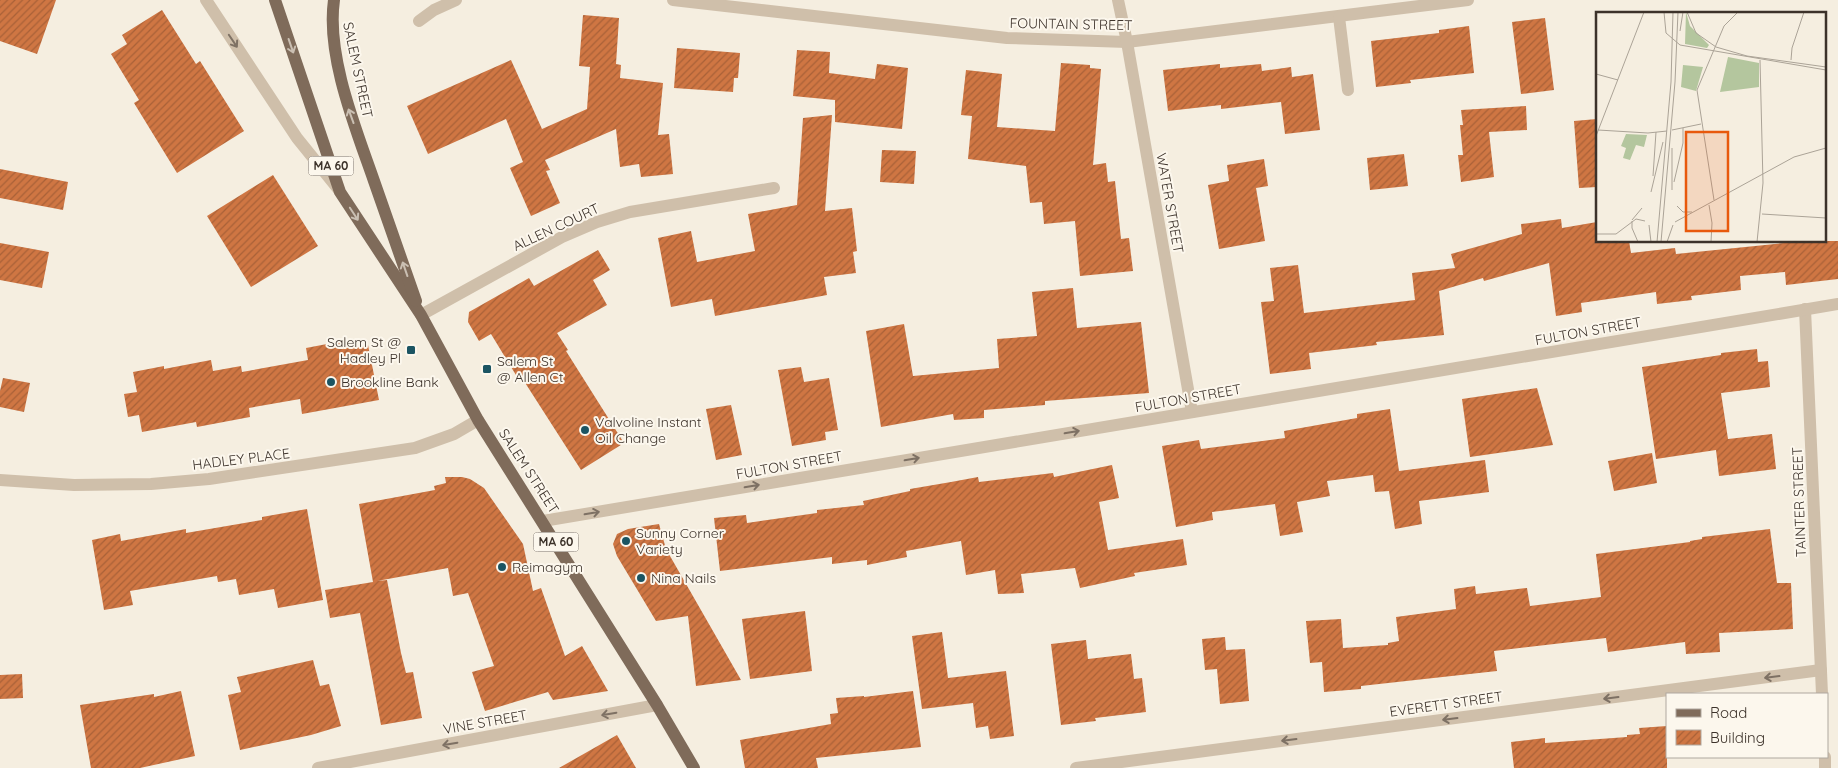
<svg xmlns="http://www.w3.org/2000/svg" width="1838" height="768" viewBox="0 0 1838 768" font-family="Quicksand,sans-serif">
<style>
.building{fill:url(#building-hatch)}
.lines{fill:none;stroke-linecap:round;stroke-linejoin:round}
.minor{stroke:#cfbfaa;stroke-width:12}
.major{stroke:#7f6b5a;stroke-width:12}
.oneway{stroke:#7e7164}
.oneway2{stroke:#cabfb2}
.poi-dot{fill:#1b5462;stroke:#fcf7ed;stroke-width:2}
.labels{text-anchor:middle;stroke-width:4;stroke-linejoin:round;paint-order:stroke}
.shield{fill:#fcf7ed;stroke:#766d64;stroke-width:1}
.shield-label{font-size:12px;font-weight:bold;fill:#3c322a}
.street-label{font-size:14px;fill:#3c322a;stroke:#fcf7ed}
.poi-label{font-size:14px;fill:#3c322a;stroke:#fcf7ed;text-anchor:start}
.inset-road{fill:none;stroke:#aba397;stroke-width:1}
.view{fill:#e8590c;fill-opacity:0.15;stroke:#e8590c;stroke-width:2.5}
.inset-edge{fill:none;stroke:#3c322a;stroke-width:2.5}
</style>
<defs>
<pattern id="building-hatch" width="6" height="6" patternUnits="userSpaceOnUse" patternTransform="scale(1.25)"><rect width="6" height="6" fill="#cf7643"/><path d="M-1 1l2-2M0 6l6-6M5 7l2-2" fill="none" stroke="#a96138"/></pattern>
</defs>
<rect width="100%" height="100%" fill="#f5eee0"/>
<g class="building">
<path d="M0 0H56L37 54 0 41Z"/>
<path d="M162 10 196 64 200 61 244 131 177 173 134 103 139 100 111 54 127 44 122 35Z"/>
<path d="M583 15 619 18 616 64 621 65 620 78 663 83 658 135 669 134 673 174 641 177 639 164 620 167 616 129 545 160 550 170 546 171 560 203 531 216 510 168 523 162 506 119 428 154 407 106 511 60 542 129 587 109 590 67 579 66Z"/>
<path d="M1545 18 1554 90 1521 94 1512 22Z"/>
<path d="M1469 26 1474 73 1410 80 1411 83 1376 87 1371 41 1439 33V30Z"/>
<path d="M677 48 740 53 738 78H734L733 92 674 88Z"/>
<path d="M797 50 830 52 829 73 875 79 877 64 908 68 902 129 835 122V100L793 96Z"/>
<path d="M1061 63 1090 65V68L1101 69 1093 165 1106 163 1108 182 1115 181 1121 239 1129 238 1133 271 1080 276 1075 221 1044 224 1042 202 1030 203 1026 166 968 159 972 116 961 115 966 70 1002 74 997 127 1055 131Z"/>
<path d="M1220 64V68L1261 64 1262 71 1291 67 1292 77 1313 74 1320 130 1285 134 1281 102 1221 109V105L1168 111 1163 70Z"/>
<path d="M1526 106 1527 130 1489 132 1494 177 1461 182 1458 155H1463L1460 125H1463L1461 110Z"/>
<path d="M832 115 825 211 852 208 857 251 853 252 856 273 824 277 827 295 715 316 712 299 671 307 658 238 691 231 697 262 755 251 748 214 797 205 803 118Z"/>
<path d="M1597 119V187L1579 188 1574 121Z"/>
<path d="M882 150 916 151 914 184 880 182Z"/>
<path d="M1404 154 1408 186 1370 190 1367 158Z"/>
<path d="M1264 159 1268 186 1256 188 1265 241 1219 249 1208 185 1229 181 1227 165Z"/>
<path d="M0 169 68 182 63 210 0 198Z"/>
<path d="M273 175 318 246 251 287 207 216Z"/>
<path d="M1561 219 1562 228 1597 222V241H1629L1631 253 1675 248 1676 254 1784 243V241H1838V279L1786 285 1785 272 1740 276 1741 290 1691 296 1692 300 1657 304 1656 292 1581 303 1582 312 1556 316 1549 263 1484 281 1483 278 1439 291 1444 335 1376 342 1377 345 1309 353 1311 369 1270 374 1261 302 1274 301 1270 268 1298 265 1304 313 1415 300 1412 273 1455 268 1451 254 1522 234 1521 224Z"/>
<path d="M0 243 49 252 42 288 0 280Z"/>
<path d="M598 250 610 270 593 280 607 305 557 333 568 350 566 351 624 443 581 470 522 378 519 380 491 334 479 341 468 322 469 312 529 278 534 286Z"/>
<path d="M1073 288 1077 328 1141 322 1149 393 1045 401V405L984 410V418L954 420 953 414 881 427 866 331 904 324 913 376 999 368 997 339 1037 336 1032 292Z"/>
<path d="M348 340 349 349 368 345 379 400 302 414 300 399 249 408 250 417 197 427 196 422 142 432 139 415 128 417 124 394 137 392 133 372 164 366V369L211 360 213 371 241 366 242 372 308 360 306 348Z"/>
<path d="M1757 349 1758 362 1768 361 1770 387 1721 393 1728 439 1772 434 1776 469 1719 476 1716 450 1656 459 1642 367 1721 355V353Z"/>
<path d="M801 367 804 382 829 378 838 430 825 432 826 440 792 446 778 370Z"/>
<path d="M3 378 30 383 24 412 0 407V391Z"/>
<path d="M1537 388 1553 445 1470 457 1462 399Z"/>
<path d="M731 405 742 455 716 460 706 409Z"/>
<path d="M1390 409 1399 471 1485 460 1489 492 1419 501 1422 524 1395 529 1389 491 1375 492 1373 475 1327 481 1330 496 1297 502 1303 532 1280 536 1275 504 1212 512 1213 520 1176 527 1162 446 1199 440 1201 449 1285 438 1284 431 1357 418V414Z"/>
<path d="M1652 453 1657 483 1614 491 1608 461Z"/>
<path d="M1112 465 1119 498 1099 502 1108 550 1183 539 1187 565 1134 573 1135 576 1080 588 1075 568 1021 574 1024 593 998 594 995 570 966 575 961 541 906 551 907 557 867 565V560L832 564V557L720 571 714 518 746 515 747 523 817 513V510L864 505 863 501 910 491V489L951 482 978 477 979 482 1053 473 1054 477Z"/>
<path d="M445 477H462L470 479 484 488 523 544 533 591 541 588 565 656 582 646 608 691 553 700 548 692 485 711 472 672 494 666 468 593 453 596 448 568 377 581 387 580 401 653 406 673 413 672 422 718 381 725 360 613 330 618 325 590 373 582 359 504 435 490 434 486 446 483Z"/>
<path d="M307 509 323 600 278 608 274 589 239 595 236 579 218 582 217 576 130 591 133 605 104 610 92 540 120 534 121 541 186 529V533L262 520V517Z"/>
<path d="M659 524 666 549 741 680 696 686 688 616 656 621 617 556 613 544 617 534 628 529Z"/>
<path d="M1770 529 1777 583H1791L1793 629 1719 633 1720 652 1686 654 1685 642 1608 652 1606 638 1494 651 1497 671 1361 686V689L1324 692 1322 662 1310 663 1306 621 1341 619 1343 648 1388 645V643L1399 641 1396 617 1456 609 1454 589 1475 586 1476 594 1527 588 1530 606 1601 597 1596 554 1690 542V541L1702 539V537Z"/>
<path d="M805 611 812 671 750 679 742 619Z"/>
<path d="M942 632 948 678 1006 671 1014 736 990 739 988 726 976 728 973 703 922 709 912 636Z"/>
<path d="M1225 637 1226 650 1245 649 1249 701 1220 704 1217 669 1205 670 1202 639Z"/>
<path d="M1086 640 1088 659 1131 654 1134 679 1142 678 1146 712 1095 718 1096 721 1061 725 1051 644Z"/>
<path d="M313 660 320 686 329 684 341 726 311 735 240 750 228 695 241 692 237 677Z"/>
<path d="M22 674 23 698 0 699V675Z"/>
<path d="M181 691 195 756 140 768H91L80 705 154 694V697Z"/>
<path d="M913 691 921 747 816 758 818 768H745L740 740 831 724 830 714 838 713 836 698 864 696V697Z"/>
<path d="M1667 726V768H1514L1511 742 1545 738V743L1627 737V735L1640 734 1639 728Z"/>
<path d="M617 735 636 768H559Z"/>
</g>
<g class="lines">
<g class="minor">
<path d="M206 0 297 138 339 190"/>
<path d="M673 0 1007 38 1127 42 1468 0"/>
<path d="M1118 0 1127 42 1192 412"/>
<path d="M1339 17 1348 90"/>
<path d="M419 21 434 10 456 0"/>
<path d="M1805 309 1822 694"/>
<path d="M421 315 562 237 597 222 630 212 774 188"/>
<path d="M0 480 74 485 151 484 209 479 415 448 454 434 478 420"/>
<path d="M543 521 1838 304"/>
<path d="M1825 757V768"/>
<path d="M318 768 657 705"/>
<path d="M1076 768 1821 670"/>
</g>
<g class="major">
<path d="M275 0 340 192 421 315 478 420 657 705 694 768"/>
<path d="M334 0C326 56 356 129 374 181 388 221 402 261 416 301"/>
</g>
</g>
<defs><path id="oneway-shaft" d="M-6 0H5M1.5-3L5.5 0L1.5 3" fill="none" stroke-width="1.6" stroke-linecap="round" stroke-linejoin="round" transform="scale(1.25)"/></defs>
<g class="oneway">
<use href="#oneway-shaft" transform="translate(233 41) rotate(56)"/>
<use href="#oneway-shaft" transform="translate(1072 432) rotate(-10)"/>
<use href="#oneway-shaft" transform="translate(912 459) rotate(-10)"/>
<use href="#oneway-shaft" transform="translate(752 486) rotate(-10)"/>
<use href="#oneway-shaft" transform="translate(592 513) rotate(-10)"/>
<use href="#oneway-shaft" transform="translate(1772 677) rotate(173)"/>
<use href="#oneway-shaft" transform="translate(1611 698) rotate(173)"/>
<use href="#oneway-shaft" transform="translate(609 714) rotate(170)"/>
<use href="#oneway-shaft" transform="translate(1450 719) rotate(173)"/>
<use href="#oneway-shaft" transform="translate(1289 740) rotate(173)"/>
<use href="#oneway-shaft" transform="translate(450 744) rotate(170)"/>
</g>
<g class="oneway2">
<use href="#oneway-shaft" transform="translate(291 46) rotate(71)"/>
<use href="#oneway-shaft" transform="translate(351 116) rotate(-110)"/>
<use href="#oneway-shaft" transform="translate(354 214) rotate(57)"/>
<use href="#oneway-shaft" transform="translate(405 269) rotate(-109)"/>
</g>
<g class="poi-dot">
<rect x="406" y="345" width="10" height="10" rx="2.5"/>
<rect x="482" y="364" width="10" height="10" rx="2.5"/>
<circle cx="331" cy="382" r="5"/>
<circle cx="585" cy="430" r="5"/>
<circle cx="626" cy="541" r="5"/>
<circle cx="502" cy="567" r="5"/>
<circle cx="641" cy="578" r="5"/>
</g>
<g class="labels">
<g class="shield">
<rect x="308.5" y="156.5" width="45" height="19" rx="4"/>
<rect x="533.5" y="532.5" width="45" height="19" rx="4"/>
</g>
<g class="shield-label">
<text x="331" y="170">MA 60</text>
<text x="556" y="546">MA 60</text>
</g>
<g class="street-label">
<text transform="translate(1071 24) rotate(1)" y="5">FOUNTAIN STREET</text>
<text transform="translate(358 70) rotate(78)" y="5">SALEM STREET</text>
<text transform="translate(1170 203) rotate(80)" y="5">WATER STREET</text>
<text transform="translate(556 227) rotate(-25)" y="5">ALLEN COURT</text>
<text transform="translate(1588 331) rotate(-10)" y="5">FULTON STREET</text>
<text transform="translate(1188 398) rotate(-10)" y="5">FULTON STREET</text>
<text transform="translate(241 459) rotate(-7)" y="5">HADLEY PLACE</text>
<text transform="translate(789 465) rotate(-10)" y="5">FULTON STREET</text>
<text transform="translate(529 471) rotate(57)" y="5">SALEM STREET</text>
<text transform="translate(1799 502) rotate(-92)" y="5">TAINTER STREET</text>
<text transform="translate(1446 704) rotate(-8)" y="5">EVERETT STREET</text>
<text transform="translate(485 722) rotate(-10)" y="5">VINE STREET</text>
</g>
<g class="poi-label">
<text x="401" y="347" text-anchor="end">Salem St @<tspan x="401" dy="16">Hadley Pl</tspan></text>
<text x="497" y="366">Salem St<tspan x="497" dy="16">@ Allen Ct</tspan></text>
<text x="341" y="387">Brookline Bank</text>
<text x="595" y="427">Valvoline Instant<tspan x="595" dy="16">Oil Change</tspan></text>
<text x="636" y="538">Sunny Corner<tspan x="636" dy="16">Variety</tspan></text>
<text x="512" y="572">Reimagym</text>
<text x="651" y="583">Nina Nails</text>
</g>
</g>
<g transform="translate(1596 12)">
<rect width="230" height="230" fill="#f5eee0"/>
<path d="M90 0 94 14 113 33 111 36 89 32ZM132 45 163 51V75L124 80ZM87 53 107 55 100 79 85 75ZM30 122 51 123 48 135 40 133 34 148 27 146 30 136 25 134Z" fill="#b4c69e"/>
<path class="inset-road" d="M68 0 70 21 84 33 230 58M91 0 100 21 120 35 151 44 230 55M84 19 87 0M195 48 196 36 208 0M0 62 22 68M2 118 52 121 71 119M76 118 105 112M0 124 48 0M76 136V178M57 164 60 120M78 170 87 131V116M55 180 67 130M118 188 101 78 128 14 142 0M113 193 116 211 115 230M81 194 87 200H96M166 202 230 206M36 208 46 196M36 209V216L42 230M79 210 198 145 230 136M53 213 55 230M0 222H20L40 207 49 209M61 230 75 70 77 0M65 230 79 70 82 0M71 230 77 213M161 230 167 171 164 48"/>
<path class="view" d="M90 120H132V219H90Z"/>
<rect width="230" height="230" class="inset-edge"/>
</g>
<rect x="1666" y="693" width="162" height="65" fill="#fcf7ed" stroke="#afa89f"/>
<rect x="1676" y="709" width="25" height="8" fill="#7f6b5a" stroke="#afa89f"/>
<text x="1710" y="718" font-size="15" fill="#3c322a">Road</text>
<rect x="1676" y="730" width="25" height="15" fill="url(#building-hatch)" stroke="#afa89f"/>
<text x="1710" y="743" font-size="15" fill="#3c322a">Building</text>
</svg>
